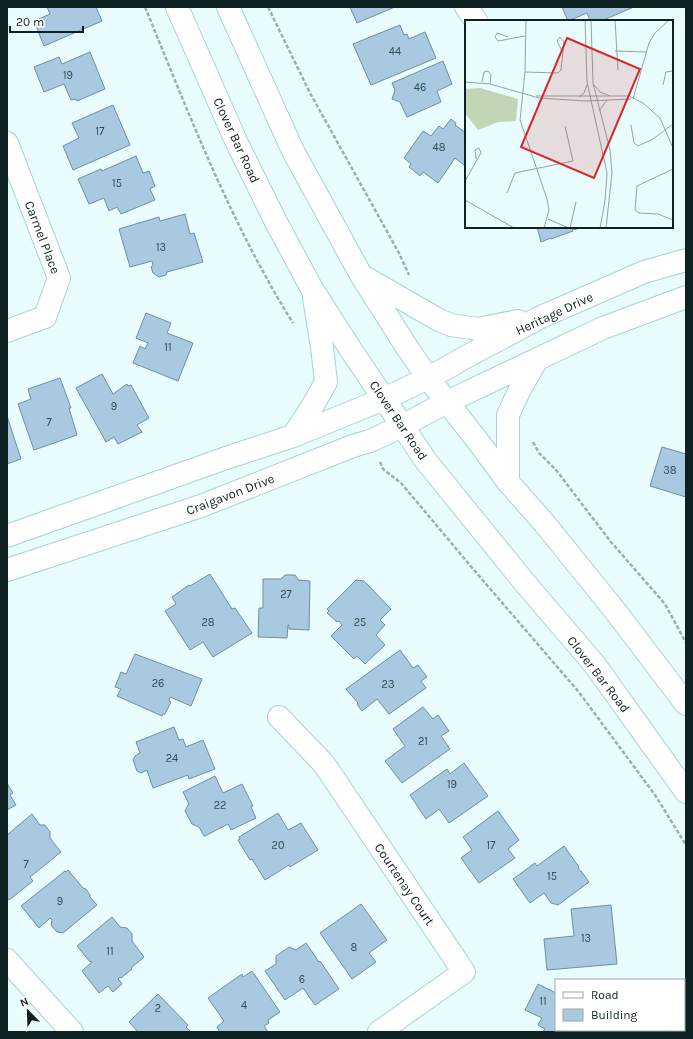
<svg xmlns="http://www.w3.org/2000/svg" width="693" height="1039" viewBox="0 0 693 1039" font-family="Karla,sans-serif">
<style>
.building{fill:#a8c9e0;stroke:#6e8ea3}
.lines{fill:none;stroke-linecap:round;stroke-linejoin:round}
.street-casing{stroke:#a5d3d8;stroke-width:24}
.secondary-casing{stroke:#a5d3d8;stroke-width:24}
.path{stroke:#9baeb0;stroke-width:2.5;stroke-dasharray:4 2;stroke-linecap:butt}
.street{stroke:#fff;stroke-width:22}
.secondary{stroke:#fff;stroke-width:22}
.labels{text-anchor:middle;stroke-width:3;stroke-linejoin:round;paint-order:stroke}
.number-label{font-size:11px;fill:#344a52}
.street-label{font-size:13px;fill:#0d2022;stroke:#fff}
.inset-road{fill:none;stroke:#91a4a6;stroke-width:1}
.view{fill:#d62828;fill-opacity:0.15;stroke:#d62828;stroke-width:2}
.inset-edge{fill:none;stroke:#0d2022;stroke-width:2}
</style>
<rect width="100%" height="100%" fill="#e9fcfe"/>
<g class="building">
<path d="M47 7H96L102 21 44 46 34 21 50 14Z"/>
<path d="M350 7H395L357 23Z"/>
<path d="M562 7H634L601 21H590L587 13 568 21Z"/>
<path d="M400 25 404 35 407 34 409 39 425 32 436 58 371 85 353 44Z"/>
<path d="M90 52 105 89 77 101 76 99 71 100 64 84 44 92 34 67 59 57 62 64Z"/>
<path d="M443 61 452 84 437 91 441 102 407 117 400 102 392 99 395 90 392 83Z"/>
<path d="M113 105 130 145 73 170 63 146 79 138 72 123Z"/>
<path d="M451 119 456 123 455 125 466 133V162L464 165 455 158 438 183 423 172 420 176 409 167 411 164 404 158 423 131 431 136 439 126 443 129Z"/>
<path d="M136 156 143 173 149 171 155 186 150 189 155 200 121 214 117 207 109 211 104 198 89 204 78 179 101 169 102 171Z"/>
<path d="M185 214 190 234 194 233 203 262 167 272 166 275 159 277 153 273 151 267 153 265 152 261 130 267 119 229 159 217 160 221Z"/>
<path d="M537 227H581V228L572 230 573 231 551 239V238L541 242Z"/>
<path d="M146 313 171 323 167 333 193 343 178 381 133 363 140 346 145 349 148 343 136 338Z"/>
<path d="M102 374 113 394 127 384 128 386 131 385 149 418 137 425 142 432 118 444 114 437 106 442 76 388Z"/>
<path d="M60 378 71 408H69L77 435 34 450 18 404 31 399 28 389Z"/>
<path d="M7 416 21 459 7 464Z"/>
<path d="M662 447 686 454V497L650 486Z"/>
<path d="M210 574 232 609 235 608 252 633 213 657 203 642 190 650 165 611 176 604 172 597 189 585 190 586Z"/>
<path d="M285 575H295L298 579V580L310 581 309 630 289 629V625H288L287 638 258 637 259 608H263V579H281Z"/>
<path d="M356 580 364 581 391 609 380 620 385 625 376 635 385 645 365 664 357 656 354 659 331 636 342 625 339 621 337 622 327 613 329 611 327 609Z"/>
<path d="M400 650 413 668 418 665 427 677 421 681 426 688 389 714 377 699 362 711 357 704 358 703 346 689Z"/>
<path d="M135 654 202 679 191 706 170 697 169 701 171 702 165 714H163L162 716 117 696 121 689 115 687 121 672 126 674Z"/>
<path d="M423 707 433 719 438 715 449 731 441 736 450 749 402 783 385 761 405 746 393 729Z"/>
<path d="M174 727 179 740 183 739 186 747 203 740 215 769 189 779 188 775 153 788 147 770 141 773 137 771 133 760 135 756 140 753 136 742Z"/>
<path d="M464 763 488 796 449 823 439 809 426 819 410 795 447 769 450 774Z"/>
<path d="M215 776 223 793 242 784 253 806 251 807 256 818 231 830 228 824 205 836H204L199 827 192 824 185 811 188 805 189 804 183 792Z"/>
<path d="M7 783 13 793 10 795 16 805 7 810Z"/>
<path d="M498 811 519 840 508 849 515 858 479 883 461 858 472 850 463 837Z"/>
<path d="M278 813 288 830 301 823 318 850 290 867 289 865 265 880 252 859 250 860 238 840 240 839 239 837Z"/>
<path d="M32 814 40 825H45L50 832V838L61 852 30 877 33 881 9 900 7 897V835Z"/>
<path d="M564 846 579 867 578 868 581 872V871L589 882 558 905 551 903 544 893 530 903 513 879 535 863 537 866Z"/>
<path d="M68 870 83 888 86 889 90 895V897L97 905 63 933 57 932 51 925 52 920 50 918 39 928 21 906 65 871 66 872Z"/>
<path d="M361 904 387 940 369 953 376 962 352 979 320 933Z"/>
<path d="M611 905 617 964 547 970 544 939 574 936 571 909Z"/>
<path d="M112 917 120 927 127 928 132 934V941L144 957 131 968 132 969 121 978 120 977 118 979 122 984 113 992 108 986 99 993 82 971 92 962 91 961 90 962 77 946Z"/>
<path d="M306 943 319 962 320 961 339 989 315 1005 303 988 285 1000 265 971 276 964V956L289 947 296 950Z"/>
<path d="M252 971 280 1012 268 1020 269 1023 264 1026 268 1032H220L217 1027 224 1021 208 998 242 974 243 977Z"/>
<path d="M538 984 556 993V1030H588L591 1032H543L545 1029 538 1025 542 1018 525 1010Z"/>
<path d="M158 994 188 1025 186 1027 191 1032H138L129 1022Z"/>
</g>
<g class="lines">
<g class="street-casing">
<g id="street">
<path d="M466 7 476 21"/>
<path d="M7 143 59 278 45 317 7 331"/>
<path d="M279 717 324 764 464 972 379 1032"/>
<path d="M7 960 72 1032"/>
</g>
</g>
<g class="secondary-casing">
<g id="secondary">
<path d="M177 7 236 141 276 222 312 289 353 353 426 461 525 583 595 665 686 792"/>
<path d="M228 7 293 151 361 275 408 349 428 378 477 440 508 482 545 524 616 612 686 704"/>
<path d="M364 277 439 320 451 325 478 329 518 321"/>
<path d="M293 436 312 407 326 382 322 347 314 298"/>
<path d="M508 482V415L520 389 536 361"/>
<path d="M7 536 226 458 293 436 384 399 428 378 452 365 462 359 541 317 644 272 686 260"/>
<path d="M7 570 201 506 353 446 370 441 402 426 447 402 603 328 686 297"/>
</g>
</g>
<g class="path">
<path d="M145 7C189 114 231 224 293 323"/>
<path d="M268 7 310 93 399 253 409 275"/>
<path d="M533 442 539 453 556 470 611 542 665 604 686 643"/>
<path d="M380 462 383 469 401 483 474 570 578 691 655 795 686 845"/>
</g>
<use href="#street" class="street"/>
<use href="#secondary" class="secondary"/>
</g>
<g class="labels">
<g class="number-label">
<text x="395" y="55">44</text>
<text x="68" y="79">19</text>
<text x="420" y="91">46</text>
<text x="100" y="135">17</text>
<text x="439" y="151">48</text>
<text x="117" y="187">15</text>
<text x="161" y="251">13</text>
<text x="168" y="351">11</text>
<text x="114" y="410">9</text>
<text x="49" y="426">7</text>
<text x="670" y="474">38</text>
<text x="286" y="598">27</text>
<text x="208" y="626">28</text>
<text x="360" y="626">25</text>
<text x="158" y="687">26</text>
<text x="388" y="688">23</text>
<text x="423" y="745">21</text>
<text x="172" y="762">24</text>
<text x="452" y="788">19</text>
<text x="220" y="809">22</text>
<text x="278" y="849">20</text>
<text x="491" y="849">17</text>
<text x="26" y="868">7</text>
<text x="552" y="880">15</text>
<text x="60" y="905">9</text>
<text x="586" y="942">13</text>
<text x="354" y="951">8</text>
<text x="110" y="955">11</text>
<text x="302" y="983">6</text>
<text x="543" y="1005">11</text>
<text x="244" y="1009">4</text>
<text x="158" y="1012">2</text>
</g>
<g class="street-label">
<text transform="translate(237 140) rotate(65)" y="5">Clover Bar Road</text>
<text transform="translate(43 237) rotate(69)" y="5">Carmel Place</text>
<text transform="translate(554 313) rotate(-25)" y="5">Heritage Drive</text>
<text transform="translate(399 420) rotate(56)" y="5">Clover Bar Road</text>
<text transform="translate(230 494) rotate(-21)" y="5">Craigavon Drive</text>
<text transform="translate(599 674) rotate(52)" y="5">Clover Bar Road</text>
<text transform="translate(405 884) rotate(56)" y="5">Courtenay Court</text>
</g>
</g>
<g transform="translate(465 20)">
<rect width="208" height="208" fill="#e9fcfe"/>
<path d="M15 68 53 79 51 101 33 102 13 110 0 93V69Z" fill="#c0d6b6"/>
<path class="inset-road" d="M61 0 60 52 55 100 82 179 84 190 79 208M120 0 122 62 142 153 140 181 135 208M126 0 128 63 145 130 147 153 141 208M150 0 153 50M43 17 32 13 30 17 33 21 60 16M150 31 181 32M60 52 93 53 96 50 99 22 95 17 92 21 97 31M0 62 25 64 74 78 121 81 166 79M17 62 19 52 23 51 26 55 25 64M129 65 135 72 145 76M198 65 201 52 208 51M71 76H164L178 83 195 98 208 128M114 77 119 73 122 65M168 79 184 23 190 13 204 0M134 91 142 80M166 105 169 123 173 126 188 119 208 104M208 149 172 166 170 190 174 193 193 194 208 200M0 161 16 133 14 128 10 130 11 139M42 173 50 153 108 141 100 106M0 180 49 208M83 199 104 208M105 208 111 182"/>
<path class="view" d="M102 18 175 49 129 158 56 127Z"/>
<rect width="208" height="208" class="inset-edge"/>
</g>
<rect width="693" height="1039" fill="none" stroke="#0d2022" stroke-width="16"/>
<rect x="555" y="979" width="130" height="52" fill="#ffffff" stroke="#9ea6a7"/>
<rect x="563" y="992" width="20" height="6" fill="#ffffff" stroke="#9ea6a7"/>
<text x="591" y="999" font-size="12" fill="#0d2022">Road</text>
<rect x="563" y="1009" width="20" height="12" fill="#a8c9e0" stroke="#9ea6a7"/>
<text x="591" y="1019" font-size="12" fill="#0d2022">Building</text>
<g transform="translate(28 1011) rotate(337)" stroke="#ffffff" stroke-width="3" paint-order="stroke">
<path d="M0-3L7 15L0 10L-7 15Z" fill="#0d2022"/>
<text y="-6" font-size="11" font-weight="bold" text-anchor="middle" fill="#0d2022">N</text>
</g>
<path d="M10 26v6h73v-6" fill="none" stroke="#0d2022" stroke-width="2"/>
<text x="16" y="26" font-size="12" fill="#0d2022" stroke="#ffffff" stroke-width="3" paint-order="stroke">20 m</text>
</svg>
